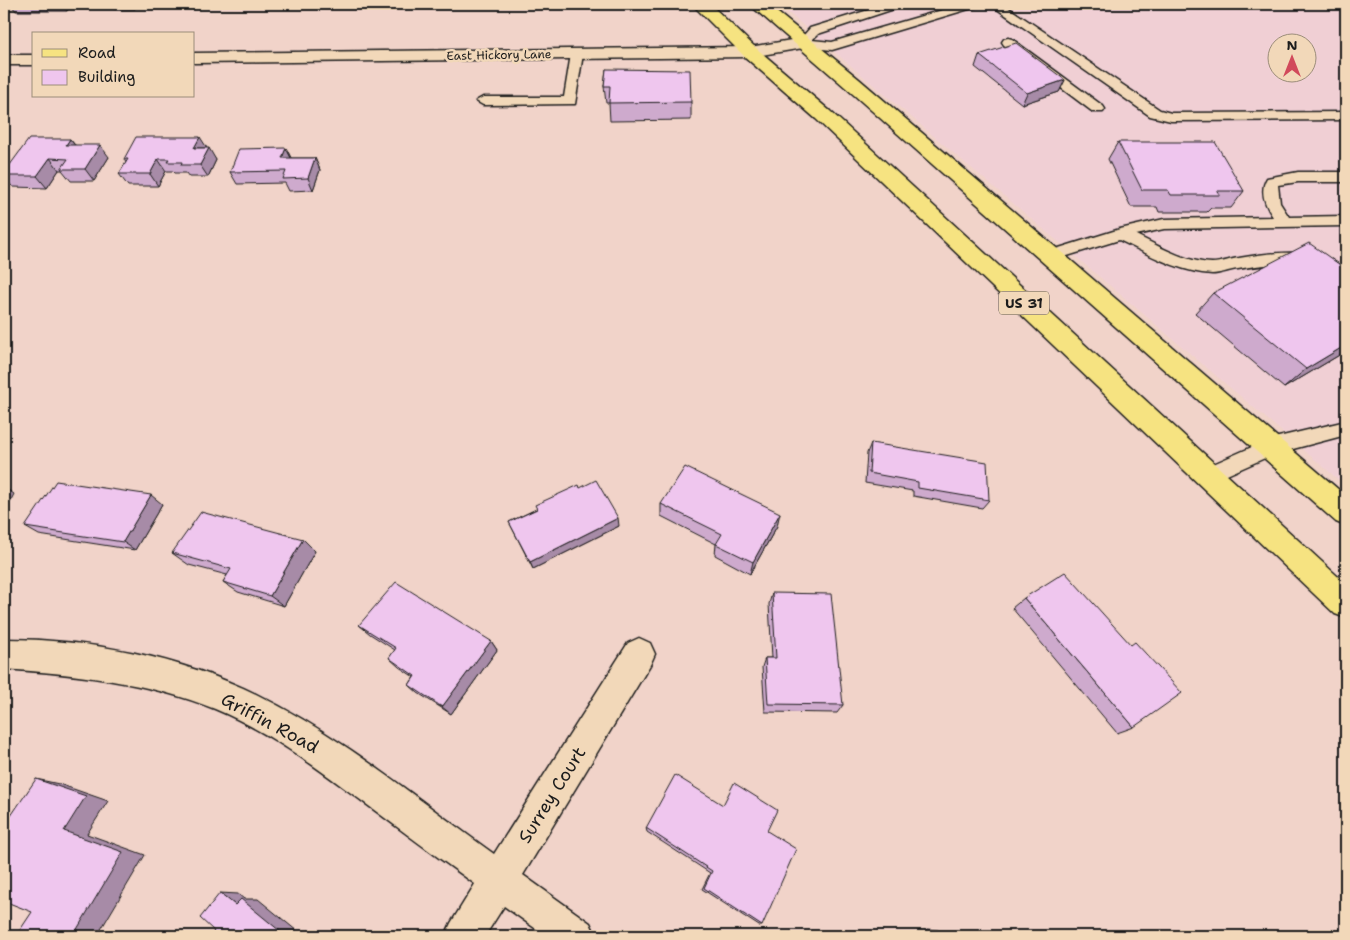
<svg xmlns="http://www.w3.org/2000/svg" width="1350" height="940" viewBox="0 0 1350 940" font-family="'Shantell Sans',sans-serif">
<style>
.built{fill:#f0cfd4;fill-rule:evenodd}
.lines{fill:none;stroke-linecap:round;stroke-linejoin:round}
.lane-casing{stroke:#1c1c1c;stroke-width:3}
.street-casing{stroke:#1c1c1c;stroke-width:3}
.primary-casing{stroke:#1c1c1c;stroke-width:3}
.lane{fill:#f2d8b9;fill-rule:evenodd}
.street{fill:#f2d8b9;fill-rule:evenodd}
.primary{fill:#f6e381;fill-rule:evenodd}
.wall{fill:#ceaacd;stroke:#1c1c1c}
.shaded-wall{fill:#a78ba7;stroke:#1c1c1c}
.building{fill:#efc6ee;stroke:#1c1c1c}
.labels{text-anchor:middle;stroke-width:5;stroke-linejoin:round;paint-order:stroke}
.far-street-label{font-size:12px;fill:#1c1c1c;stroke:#f2d8b9}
.shield{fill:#f2d8b9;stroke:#5c544b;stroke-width:1}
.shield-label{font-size:14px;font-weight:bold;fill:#1c1c1c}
.near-street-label{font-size:18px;fill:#1c1c1c;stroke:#f2d8b9}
</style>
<rect width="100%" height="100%" fill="#f1d3c9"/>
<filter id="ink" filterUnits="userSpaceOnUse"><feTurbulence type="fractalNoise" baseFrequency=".02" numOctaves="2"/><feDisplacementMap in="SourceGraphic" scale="10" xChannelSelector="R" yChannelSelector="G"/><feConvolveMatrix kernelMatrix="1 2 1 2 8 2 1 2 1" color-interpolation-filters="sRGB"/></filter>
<g filter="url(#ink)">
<path class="built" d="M778 4H1346V486ZM1278 42H1308V72H1278Z"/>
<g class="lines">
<g class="lane-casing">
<g id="lane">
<path d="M888 4H905L903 6 818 34 812 40 832 42 963 4H981L979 6 832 50 803 47 797 43 810 28Z"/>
<path d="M990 4H1003L1160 110 1171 113 1346 112V120L1171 121 1150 116Z"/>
<path d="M1008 38 1012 39 1103 106 1105 109 1103 112H1093L1004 45 1002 42 1004 39Z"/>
<path d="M577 50 583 54 575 104 483 105 476 101 483 97H564L571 54Z"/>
<path d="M1298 172H1346V182H1298L1278 185 1280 203 1289 217 1346 216V226L1164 229 1136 235C1160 247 1186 262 1212 263 1221 263 1230 259 1239 258 1273 252 1317 246 1346 270V285C1332 281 1325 268 1306 265 1283 262 1260 265 1238 269 1229 270 1220 274 1212 274 1179 272 1148 254 1119 240L1051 261 1046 260 1043 256 1046 252 1120 229 1164 219 1273 217C1265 205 1259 191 1267 178Z"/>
<path d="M1346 421V435L1274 454 1209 483 1202 481 1200 475 1202 469 1270 439Z"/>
</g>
</g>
<g class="street-casing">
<g id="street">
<path d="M803 38 809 39 812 43 809 47 750 57 194 63V53L750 47Z"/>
<rect x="4" y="55" width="30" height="10"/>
<path d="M639 638 650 643 655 654 650 665 523 875 590 923 596 936H546L504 906 485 936H445L451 923 475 884C437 857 400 829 362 801 316 767 268 731 215 709 148 682 75 674 4 669V639C90 639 180 657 258 695 343 737 417 799 494 854L628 643Z"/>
</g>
</g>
<g class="primary-casing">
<g id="primary">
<path d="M692 4H710L756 48 830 111 1346 584V618L1335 614 816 119 744 56Z"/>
<path d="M749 4H767L859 79 1346 496V526L1336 522 845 87Z"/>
</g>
</g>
<use href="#lane" class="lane"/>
<use href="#street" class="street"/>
<use href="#primary" class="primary"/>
</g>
<g class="wall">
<path d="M9 4H72L67 11H16L12 6H11Z"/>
<path d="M110 4H168V5H137L135 9H113Z"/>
<path d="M979 55 1065 80 1059 92 1022 104 975 67Z"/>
<path d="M606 69 691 102V120L610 121 609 103H606L604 86Z"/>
<path d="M70 139 75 145 109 157 94 181H71L62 170H59L47 188 13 187 4 178V173Z"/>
<path d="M1118 142 1244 191 1231 208H1211L1207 212H1159L1157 207H1131L1108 159Z"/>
<path d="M207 148 216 160 208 177H189L186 173H175L173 171H166L158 186H128L119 174 126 163 124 159Z"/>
<path d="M286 148 291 158H315L320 170 313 190 289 191 285 183 237 184 230 172Z"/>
<path d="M1346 269V351L1284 388 1195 313 1213 293Z"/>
<path d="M871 443 989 500 982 508 913 496V491L865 483 867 453Z"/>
<path d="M580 488 619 526 533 569 509 522Z"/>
<path d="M162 504 135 550 39 535 25 527Z"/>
<path d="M661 504 777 526 750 574 715 555 716 544 661 516Z"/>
<path d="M303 539 315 551 284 606 238 592 223 582 227 575 189 565 172 553Z"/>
<path d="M772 593 843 705 837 713 765 712 762 667 765 658H772L769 604Z"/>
<path d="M1024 598 1134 727 1117 733 1012 608Z"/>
<path d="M359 625 491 641 497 650 451 714 418 693 409 685 414 677 399 667 389 658 395 650 370 634Z"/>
<path d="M723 805 762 926H759L702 889 710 873 647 832 646 828Z"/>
<path d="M927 929 938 930 945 936H923Z"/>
<path d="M958 933 970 934 973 936H957Z"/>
</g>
<g class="shaded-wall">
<path d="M62 4H72L67 11Z"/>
<path d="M132 4H136L137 5 135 9Z"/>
<path d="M1065 80 1059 92 1022 104 1027 93Z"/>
<path d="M200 137 207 148H194Z"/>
<path d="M70 139 79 151 66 145Z"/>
<path d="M100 145 109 157 94 181 85 169Z"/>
<path d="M209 148 216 160 208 177 200 165Z"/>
<path d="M286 148 292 160 282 158Z"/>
<path d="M50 158 59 170 47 188 37 176Z"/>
<path d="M315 158 320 170 313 190 308 178Z"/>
<path d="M158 159 166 171 158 186 150 174Z"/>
<path d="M1346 345V351L1284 388 1306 369Z"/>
<path d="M4 487 14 494 4 514Z"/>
<path d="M151 495 162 504 135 550 123 542Z"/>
<path d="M780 513 777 526 750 574 753 562Z"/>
<path d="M618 518 619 526 533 569 530 562Z"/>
<path d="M303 539 315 551 284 606 270 596Z"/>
<path d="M491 641 497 650 451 714 442 707Z"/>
<path d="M4 752 9 754 4 766Z"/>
<path d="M36 779 59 784 108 801 87 834 145 855 97 936H73L64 831Z"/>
<path d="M220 893 238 894 244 899H258L303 936H286L235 905Z"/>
</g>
<g class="building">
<path d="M1016 43 1065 80 1027 93 979 55Z"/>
<path d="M606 69 690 70 691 102 609 103 610 86H604Z"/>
<path d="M136 137H200L194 148H209L200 165H181L182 162H167L169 159H158L150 174H119L128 159H124Z"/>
<path d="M29 139H70L66 145H100L85 169H61L68 159 50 158 37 176H4V173Z"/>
<path d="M1118 142H1215L1244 191H1217L1220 195H1171L1168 190H1142Z"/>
<path d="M286 148 282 158H315L308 178 283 179 286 171 230 172 239 149Z"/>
<path d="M1309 243 1346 269V345L1306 369 1213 293Z"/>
<path d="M871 443 987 462 989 500 918 488V482L869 473Z"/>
<path d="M685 467 780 513 753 562 716 544 722 534 661 504Z"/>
<path d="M596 480 618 518 530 562 509 522 537 509 535 505 579 485 580 488Z"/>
<path d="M56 481 151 495 123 542 25 527Z"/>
<path d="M201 512 303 539 270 596 223 582 231 569 172 553Z"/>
<path d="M1065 572 1131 645 1135 642 1182 693 1134 727 1024 598Z"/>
<path d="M396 582 491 641 442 707 409 685 415 676 389 658 396 648 359 625Z"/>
<path d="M772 593 831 594 843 705 768 704 765 658H776Z"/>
<path d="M675 775 723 805 734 783 777 810 767 831 796 849 762 926 704 888 712 871 646 828Z"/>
<path d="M36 779 86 796 64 831 123 852 73 936H16L32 912 4 901V826Z"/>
<path d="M220 893 235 905 241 899 286 936H210L214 931 200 918Z"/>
<path d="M938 930 945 936H934Z"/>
</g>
</g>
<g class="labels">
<g class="far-street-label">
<text transform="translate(499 55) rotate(-1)" y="4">East Hickory Lane</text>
</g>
<rect class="shield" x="999" y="291.5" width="50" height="23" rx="4"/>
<g class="shield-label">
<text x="1024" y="308">US 31</text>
</g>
<g class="near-street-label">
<text transform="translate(270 723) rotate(28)" y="6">Griffin Road</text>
<text transform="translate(552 795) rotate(-58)" y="6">Surrey Court</text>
</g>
</g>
<rect width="1350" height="940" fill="none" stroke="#f2d8b9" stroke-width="20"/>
<rect x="10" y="10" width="1330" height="920" fill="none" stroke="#1c1c1c" stroke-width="2" filter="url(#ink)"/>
<rect x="32" y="32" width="162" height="65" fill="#f2d8b9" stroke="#9c8d7a"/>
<rect x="42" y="49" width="25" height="8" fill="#f6e381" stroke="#9c8d7a"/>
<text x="78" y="58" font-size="15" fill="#1c1c1c">Road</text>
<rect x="42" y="70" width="25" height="15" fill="#efc6ee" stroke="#9c8d7a"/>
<text x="78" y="82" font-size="15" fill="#1c1c1c">Building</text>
<g transform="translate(1292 58)"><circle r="24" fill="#f2d8b9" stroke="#9c8d7a"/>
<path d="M0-4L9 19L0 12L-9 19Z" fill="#d1495b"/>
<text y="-8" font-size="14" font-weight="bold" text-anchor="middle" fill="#1c1c1c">N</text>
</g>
</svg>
